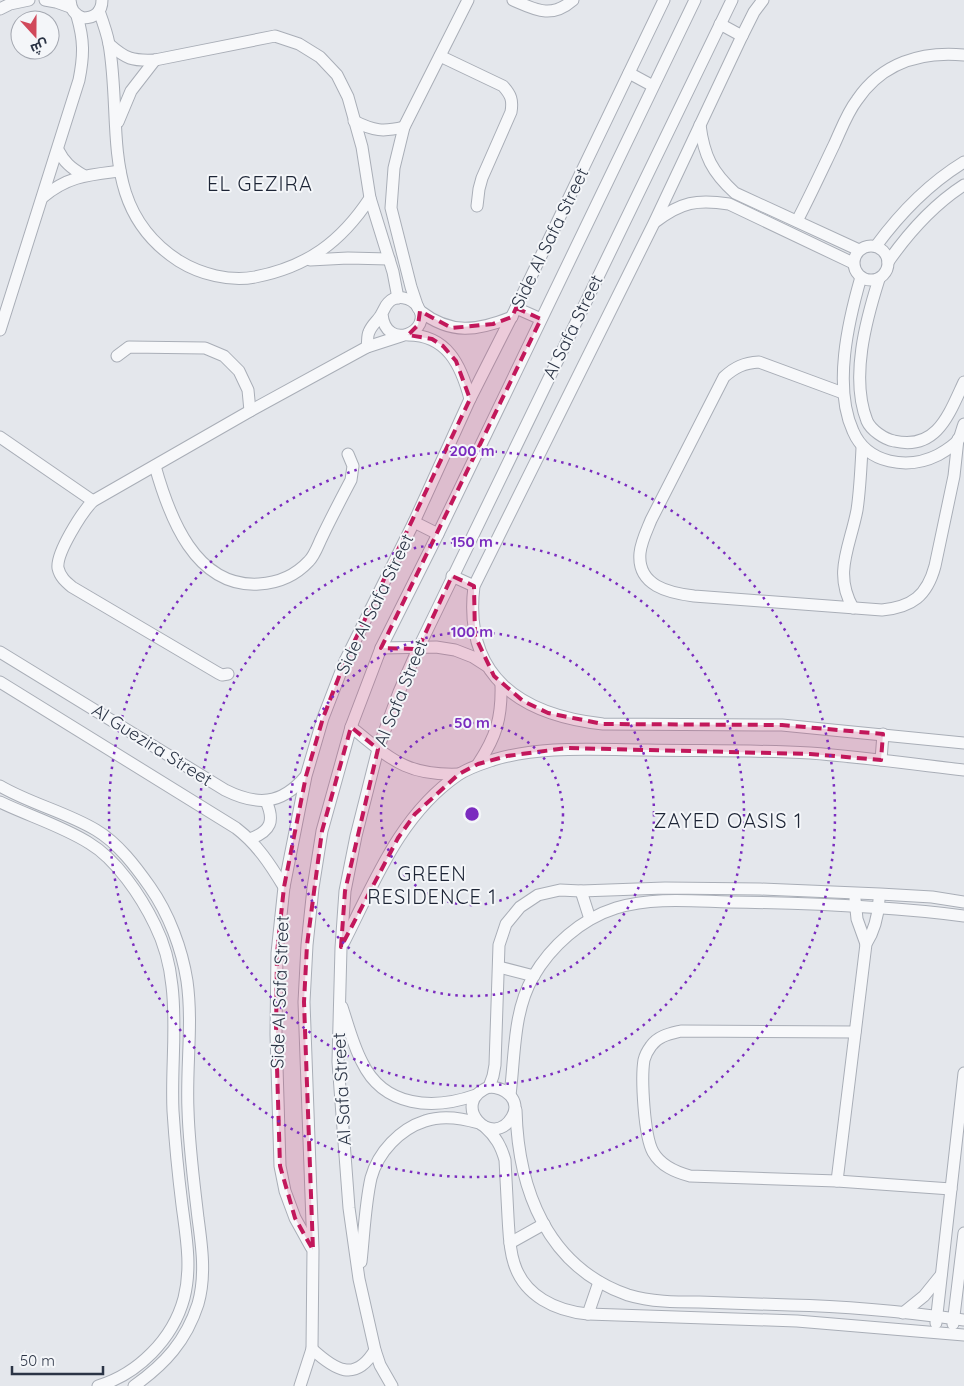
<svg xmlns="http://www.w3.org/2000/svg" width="964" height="1386" viewBox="0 0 964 1386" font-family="Quicksand,Cairo,sans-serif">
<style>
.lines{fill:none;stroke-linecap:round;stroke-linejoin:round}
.street-casing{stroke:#a9aeb7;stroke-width:13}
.street{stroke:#f7f8fa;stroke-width:11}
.marked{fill:#c2185b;fill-opacity:0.2;stroke:#c2185b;stroke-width:4;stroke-dasharray:10 6;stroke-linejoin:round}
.ring{fill:none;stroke:#7b2cbf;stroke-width:2.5;stroke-dasharray:2.5 5}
.labels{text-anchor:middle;stroke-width:4;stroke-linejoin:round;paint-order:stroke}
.street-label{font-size:18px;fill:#2b3445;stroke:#f4f6f9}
.quarter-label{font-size:20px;letter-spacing:1px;fill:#1d2536;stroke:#f4f6f9}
.centre{fill:#7b2cbf;stroke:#f4f6f9;stroke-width:2.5}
.ring-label{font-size:15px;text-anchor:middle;font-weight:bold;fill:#7b2cbf;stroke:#f4f6f9;stroke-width:4;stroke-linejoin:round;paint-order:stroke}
</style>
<rect width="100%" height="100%" fill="#e4e7ec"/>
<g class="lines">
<g class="street-casing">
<g id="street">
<path d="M45 0 56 2 70 7"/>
<path d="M70 0C71 10 74 14 83 18 95 18 102 12 102 0"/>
<path d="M513 0C536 10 551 19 573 0"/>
<path d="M763 0 754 12 742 36 654 223 474 586C463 677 521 715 603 724L782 725 964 743"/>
<path d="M0 9 10 4 29 0"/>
<path d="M99 11C103 22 107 33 109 44 123 125 98 209 179 261 200 274 230 282 255 277 307 267 341 242 370 198"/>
<path d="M720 24 742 36"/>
<path d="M109 44C126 59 132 61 155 60L275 36 299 44 320 57 337 75 348 97 362 147 370 198 393 272 398 298"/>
<path d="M440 56 503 86C511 95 513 100 511 112L482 178 479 189 477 206"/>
<path d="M629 73 653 86"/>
<path d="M354 121C374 131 383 132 404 127"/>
<path d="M118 122 131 91 155 60"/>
<path d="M700 125C704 156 712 172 735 193L859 250"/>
<path d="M58 150C64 162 71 168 83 175"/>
<path d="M43 197C68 176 88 175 120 171"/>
<path d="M797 221C810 196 822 170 834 145 841 130 847 113 857 100 882 63 921 51 964 55"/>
<path d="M655 222C681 202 697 199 729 204L853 263"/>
<circle cx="871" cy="263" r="17"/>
<path d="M876 246C901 212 928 184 964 162"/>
<path d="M310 260 348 258 389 259"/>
<path d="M888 262C909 232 933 205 964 185"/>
<path d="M861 277C848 322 833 387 853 431 867 464 908 470 938 455 945 451 954 446 959 439 961 434 962 429 964 424"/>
<path d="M879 279C866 320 850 378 867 421 871 430 884 439 894 441 937 451 949 414 964 382"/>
<path d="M418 308 411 287 391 208 394 168 404 127 468 0"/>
<path d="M516 308 541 319"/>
<path d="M420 311C451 335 477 331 512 317"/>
<path d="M0 330 79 80C84 55 84 40 77 16"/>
<path d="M408 335C447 335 461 365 470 399"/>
<path d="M367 347C368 342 367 336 369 332 372 324 379 320 382 313 384 310 385 306 388 303 396 294 411 297 418 307 434 331 386 353 382 314"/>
<path d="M117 356 129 347 205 348 224 356 239 371 248 390 250 411"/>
<path d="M843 393 759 362C744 363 735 367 724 377L651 520C647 530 641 542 640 553 637 586 669 593 694 596L882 610C912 607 927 596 935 566L954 476 958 439"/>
<path d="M0 437 93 501"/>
<path d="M155 466C169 516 195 588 259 584 278 583 296 575 309 561 315 555 318 545 322 537 331 518 341 499 351 480L353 466 348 454"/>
<path d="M414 522 438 534"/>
<path d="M452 576 474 586"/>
<path d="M853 608C833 573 850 547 857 510 860 490 861 468 862 448"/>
<path d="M381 648 436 647 455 650 473 657 487 666"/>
<path d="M0 652 225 790C257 806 281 805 305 777"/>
<path d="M228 674 222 675 218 673 72 587C66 582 60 577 58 568 56 553 82 512 93 501L250 411 367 347 401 336"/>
<path d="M0 682 236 828C257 844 270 864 284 887"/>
<path d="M351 727C390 758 405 776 459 774"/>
<path d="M881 760 883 734"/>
<path d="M478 764C496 737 502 718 501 684"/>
<path d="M0 786C31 804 66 812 96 830 118 843 136 867 150 887 169 914 182 949 187 981 193 1024 186 1067 188 1110 189 1146 194 1183 198 1218 202 1247 206 1276 198 1304 186 1341 165 1364 134 1386"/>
<path d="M0 802C29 816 62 826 89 843 116 859 141 896 155 925 164 943 170 966 172 986 177 1027 171 1069 173 1111 175 1142 178 1173 182 1205 186 1236 192 1267 184 1298 173 1339 138 1374 98 1386"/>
<path d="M250 839C271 831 275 821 266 801"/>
<path d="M581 891 590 919"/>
<path d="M855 899 857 919 866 944"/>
<path d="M344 942C375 881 400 815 458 775 468 768 481 764 493 760 543 745 595 750 647 750 701 751 755 750 810 753 861 757 913 764 964 770"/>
<path d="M499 967 534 976"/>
<path d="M342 1007C348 1025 353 1045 362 1062 384 1108 434 1110 476 1095"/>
<path d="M855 1032 681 1031C669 1034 658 1036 651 1046 648 1050 645 1056 644 1060 641 1078 644 1136 653 1152 661 1166 675 1172 690 1176L837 1181 951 1189"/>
<path d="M489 1087 493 1076 495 1065 499 945 506 924 520 907 538 895 560 890 581 891 665 888 760 889 880 894 932 897 964 902"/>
<path d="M489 1087C505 1087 522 1100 512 1117 492 1151 448 1103 489 1087Z"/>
<path d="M510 1095C515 1056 513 1012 533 977 551 946 581 919 616 908 653 897 691 901 729 902 808 903 886 906 964 916"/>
<path d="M516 1110C518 1189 547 1267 628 1295 651 1302 676 1302 699 1302 730 1303 760 1304 790 1305 848 1306 907 1312 964 1320"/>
<path d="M485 1127C496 1137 501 1146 505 1160 506 1179 507 1198 508 1217 509 1232 509 1248 514 1263 524 1296 556 1311 588 1314L797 1321 964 1335"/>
<path d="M837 1181 866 944C875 930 878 917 879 900"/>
<path d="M510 1243 544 1224"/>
<path d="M311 1247 295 1218 285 1191 280 1166 276 1034 277 953 284 887 306 776 323 718 345 661 414 522 470 399 516 308 664 0"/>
<path d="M361 1262C364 1235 365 1205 371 1178 378 1152 400 1129 425 1121 442 1115 462 1118 479 1123"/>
<path d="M903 1313 924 1296 941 1275"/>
<path d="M588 1314 599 1282"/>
<path d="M936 1323 964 1073"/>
<path d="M953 1324 964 1233"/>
<path d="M312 1349C335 1370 355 1383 375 1350"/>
<path d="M300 1386 312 1349 313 1250 304 1002 307 945 313 888 322 831 351 727 381 648 438 534 695 0"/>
<path d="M392 1386 380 1365 375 1350 359 1279 349 1208 338 1062 341 948 345 891 356 836 378 749 399 692 418 649 732 0"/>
</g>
</g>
<use href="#street" class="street"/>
</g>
<path class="marked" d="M516 308 541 319 381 648 418 649 452 576 474 586 475 636 494 676 523 701 548 713 603 724 782 725 883 734 881 760 810 754 567 748 507 756 478 764 459 774 415 814 398 838 341 947 345 891 378 749 351 727 322 831 307 945 304 1002 313 1250 295 1218 280 1166 276 1034 277 953 284 887 306 776 323 718 345 661 470 399 456 361 443 346 432 339 408 335 418 325 420 311 452 328 493 324 512 317Z"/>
<g class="ring">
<circle cx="472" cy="814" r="91"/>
<circle cx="472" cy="814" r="182"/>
<circle cx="472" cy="814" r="272"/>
<circle cx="472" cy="814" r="363"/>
</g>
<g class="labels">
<g class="street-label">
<text transform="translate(550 238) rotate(-64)" y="6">Side Al Safa Street</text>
<text transform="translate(573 327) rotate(-64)" y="6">Al Safa Street</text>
<text transform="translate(375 604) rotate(-64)" y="6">Side Al Safa Street</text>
<text transform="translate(401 693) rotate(-68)" y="6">Al Safa Street</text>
<text transform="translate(152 745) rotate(32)" y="6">Al Guezira Street</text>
<text transform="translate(280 992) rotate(-88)" y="6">Side Al Safa Street</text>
<text transform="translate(342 1089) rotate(-93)" y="6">Al Safa Street</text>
</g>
<g class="quarter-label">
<text x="260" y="191">EL GEZIRA</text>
<text x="728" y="828">ZAYED OASIS 1</text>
<text x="432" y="881">GREEN<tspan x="432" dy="23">RESIDENCE 1</tspan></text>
</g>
</g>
<circle cx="472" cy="814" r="8" class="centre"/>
<g class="ring-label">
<text x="472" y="456">200 m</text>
<text x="472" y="547">150 m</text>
<text x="472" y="637">100 m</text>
<text x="472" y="728">50 m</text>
</g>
<g transform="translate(35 35) rotate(159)"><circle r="24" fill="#f4f6f9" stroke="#a4a8b1"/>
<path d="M0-4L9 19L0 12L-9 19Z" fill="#d1495b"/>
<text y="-8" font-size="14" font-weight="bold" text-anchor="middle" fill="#2b3445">ش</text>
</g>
<path d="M12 1366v8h91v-8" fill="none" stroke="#2b3445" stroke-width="2.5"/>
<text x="20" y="1366" font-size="15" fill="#2b3445" stroke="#f4f6f9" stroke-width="4" paint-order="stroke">50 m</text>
</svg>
